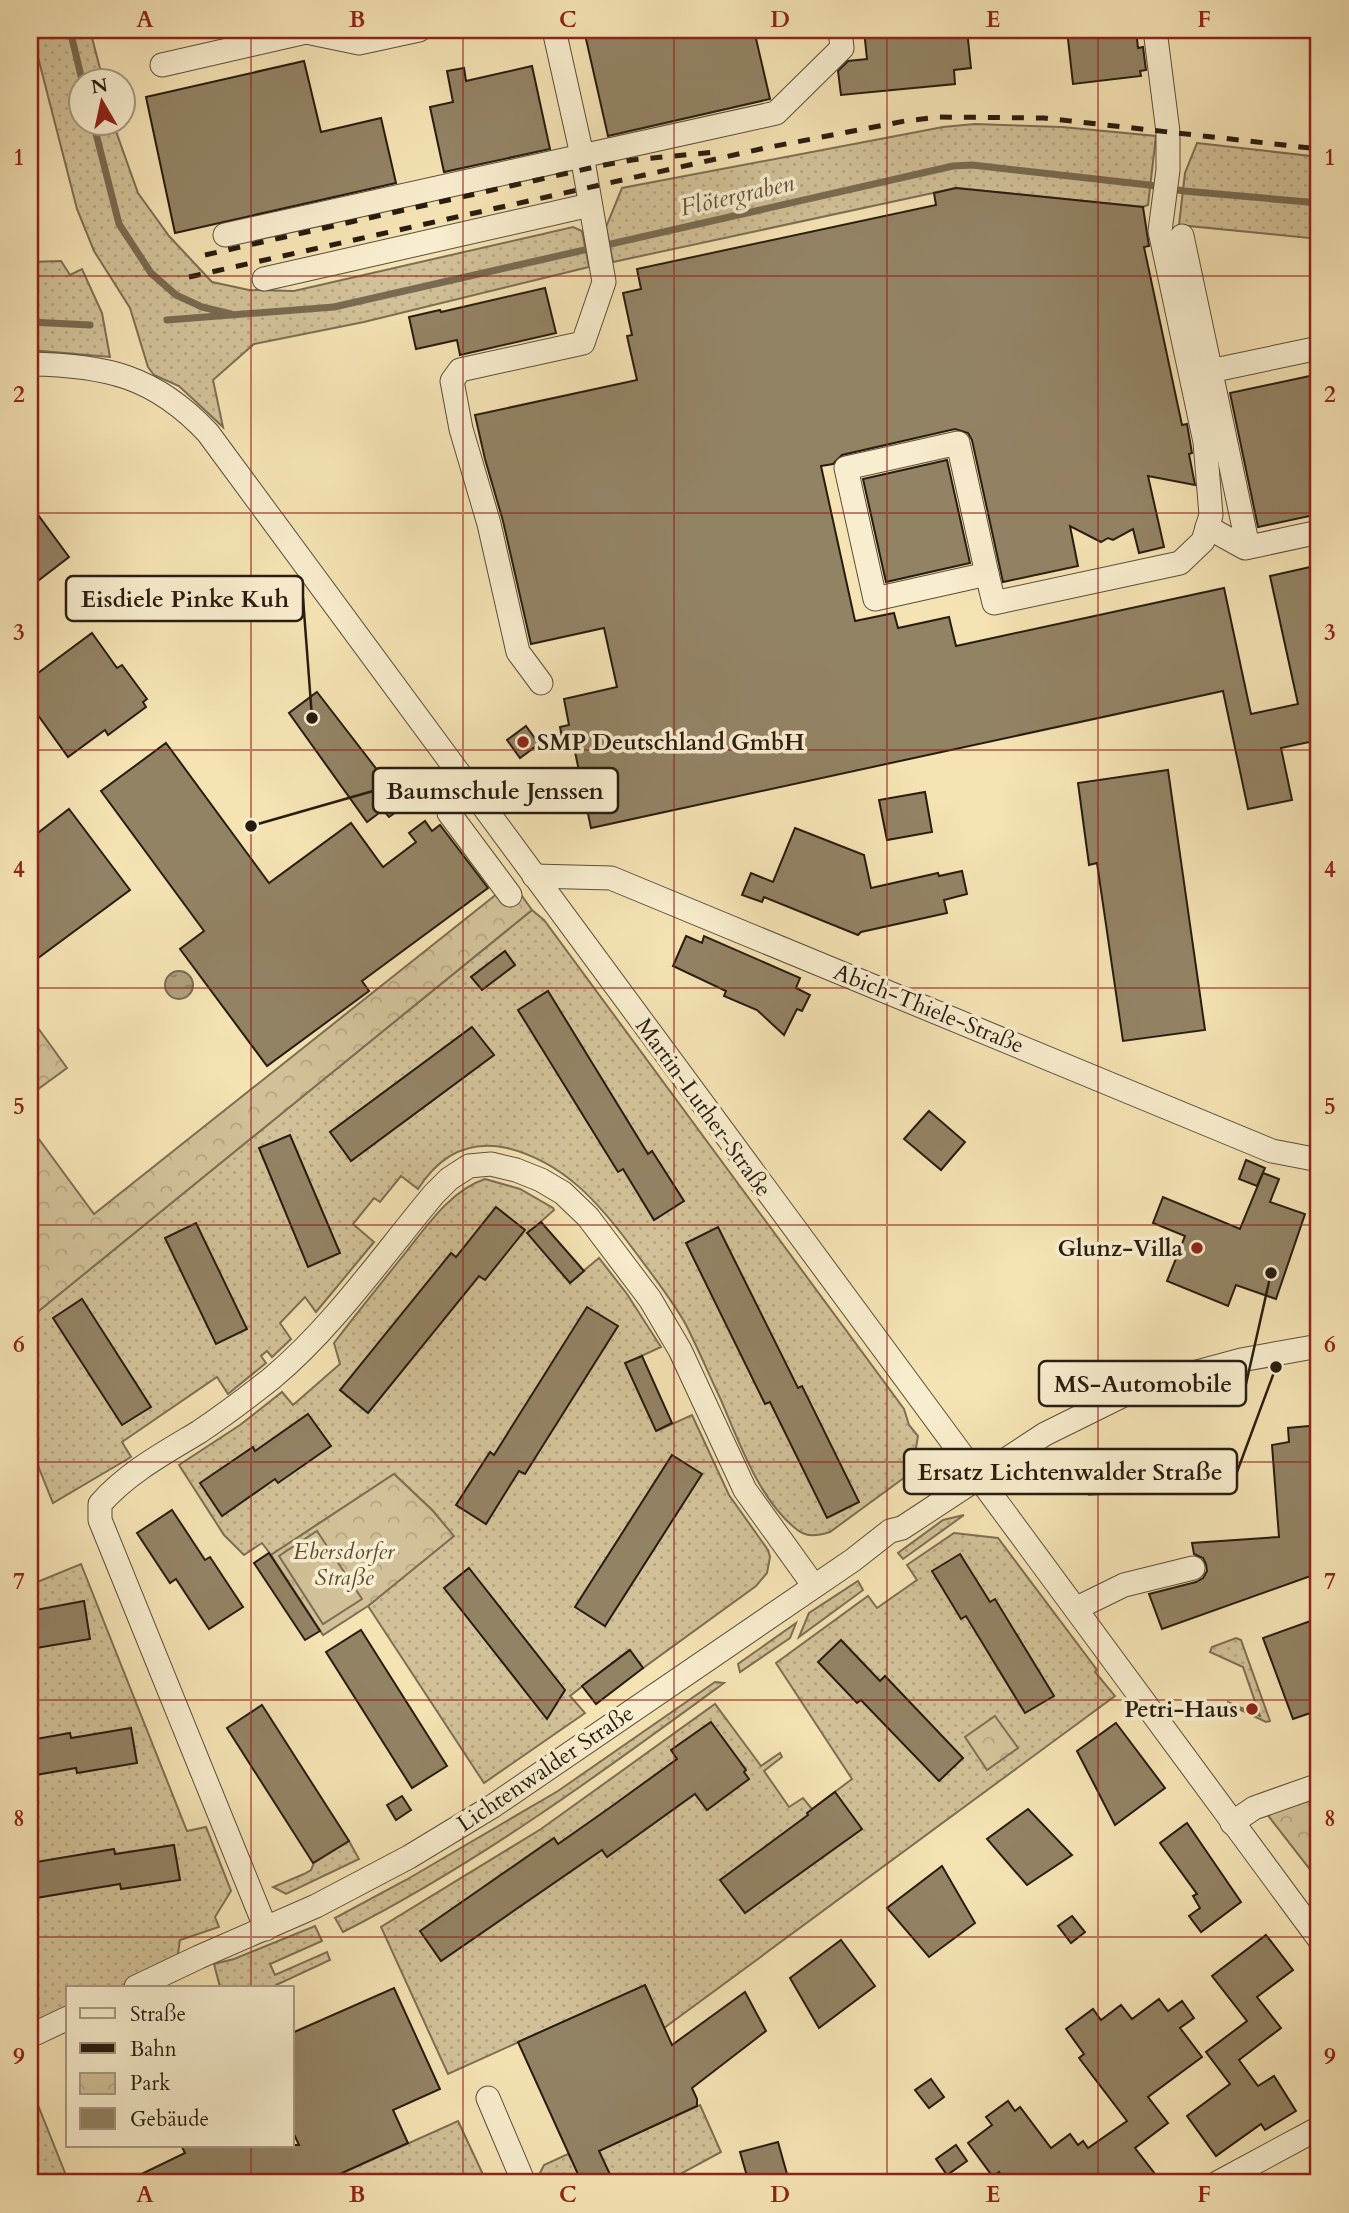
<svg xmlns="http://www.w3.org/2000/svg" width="1349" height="2213" viewBox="0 0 1349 2213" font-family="Cardo,serif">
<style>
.grass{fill:url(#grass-dots);stroke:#7d6e54;stroke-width:2}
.park{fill:url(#park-crowns);stroke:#7d6e54;stroke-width:2}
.pitch{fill:#d2c198;stroke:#7d6e54;stroke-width:2}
.water{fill:url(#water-ripples);stroke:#796b51;stroke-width:2}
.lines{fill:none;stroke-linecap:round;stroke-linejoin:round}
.stream{stroke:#796b51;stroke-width:7}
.building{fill:#938365;stroke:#281c10;stroke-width:2}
.minor-casing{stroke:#5b4e39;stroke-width:25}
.minor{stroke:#f8edce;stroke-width:23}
.rail{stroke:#281c10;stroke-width:5;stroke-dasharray:12 12;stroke-linecap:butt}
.grid{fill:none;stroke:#8f2418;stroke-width:2;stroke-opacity:0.55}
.poi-dot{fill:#8f2418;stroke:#f8edce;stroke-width:2.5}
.labels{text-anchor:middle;stroke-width:7;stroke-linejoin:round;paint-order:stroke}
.poi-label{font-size:23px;font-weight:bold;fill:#281c10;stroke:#f8edce;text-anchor:end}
.street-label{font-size:23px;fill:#281c10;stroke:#f8edce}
.park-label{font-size:23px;font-style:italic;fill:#5b4e39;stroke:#f8edce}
.water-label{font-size:24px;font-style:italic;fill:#5e503b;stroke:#f8edce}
.leader{fill:none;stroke:#281c10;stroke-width:2.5}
.callout-dot{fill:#281c10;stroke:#f8edce;stroke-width:2.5}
.callout{fill:#f8edce;stroke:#281c10;stroke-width:2.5}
.callout-label{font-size:24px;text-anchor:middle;font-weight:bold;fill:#281c10}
.neatline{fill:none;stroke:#8f2418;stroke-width:2.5}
.grid-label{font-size:23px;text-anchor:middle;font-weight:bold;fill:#8f2418}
</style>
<defs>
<pattern id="grass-dots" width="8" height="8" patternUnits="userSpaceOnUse" patternTransform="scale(1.75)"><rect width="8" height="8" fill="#d2c198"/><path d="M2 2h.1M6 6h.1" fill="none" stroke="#b4a582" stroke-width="1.8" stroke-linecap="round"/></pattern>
<pattern id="park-crowns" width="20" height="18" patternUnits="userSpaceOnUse" patternTransform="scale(1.75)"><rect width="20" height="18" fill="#d2c198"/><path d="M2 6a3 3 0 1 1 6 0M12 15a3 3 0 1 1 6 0" fill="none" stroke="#b4a582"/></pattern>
<pattern id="water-ripples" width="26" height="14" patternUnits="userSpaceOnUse" patternTransform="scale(1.75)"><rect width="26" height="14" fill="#af9f7c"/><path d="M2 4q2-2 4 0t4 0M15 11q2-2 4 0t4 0" fill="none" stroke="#8e8164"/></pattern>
</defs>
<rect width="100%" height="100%" fill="#f5e3b4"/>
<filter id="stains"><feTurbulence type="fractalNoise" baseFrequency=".00286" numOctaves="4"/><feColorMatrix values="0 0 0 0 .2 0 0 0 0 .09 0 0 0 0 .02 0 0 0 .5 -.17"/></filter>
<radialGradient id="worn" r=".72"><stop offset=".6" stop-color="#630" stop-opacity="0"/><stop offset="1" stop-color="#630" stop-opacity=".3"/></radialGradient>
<g class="grass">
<path d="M31 30H90L103 80H80V122L113 123 138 193 169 236 212 282 249 290 294 291 573 227 582 231 589 267 364 322 254 344 213 380 223 427 179 386 154 375 148 367 130 308 94 251 77 209Z"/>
<path d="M975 124 1062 127 1156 136 1148 205 1143 207 956 188 613 262 606 227 622 188 943 127Z"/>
<path d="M1197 143 1319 157V239L1179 225 1185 173Z"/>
<path d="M61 261 70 275 82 269 102 313 110 357 30 350V262Z"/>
<path d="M532 910 544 920 904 1409 909 1425 918 1436 912 1472 830 1532C817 1536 806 1538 795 1528 759 1499 739 1442 721 1400 709 1375 698 1348 685 1323 670 1297 651 1273 633 1249 600 1204 564 1162 507 1148 467 1139 439 1156 418 1189L401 1176 380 1202 374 1198 353 1224 374 1242 316 1312 305 1297 280 1323 291 1339 272 1357 267 1351 261 1356 266 1363 228 1394 217 1377 122 1442 131 1457 53 1503 30 1446V1318Z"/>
<path d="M485 1179 520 1189 553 1208 554 1210 528 1233 570 1282 599 1258 627 1294 661 1347 626 1363 657 1431 692 1415 729 1495 768 1550 770 1557 767 1573 756 1586 643 1668 629 1650 570 1696 585 1713 484 1783 368 1606 453 1536 433 1511 394 1474 271 1555 262 1543 244 1555 224 1535 179 1465 240 1425 282 1392 293 1405 340 1364 334 1343C356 1314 379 1286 402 1257 425 1229 449 1191 485 1179Z"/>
<path d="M1224 1452 1226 1485 1089 1495V1491L1104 1477 1110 1490 1170 1468Z"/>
<path d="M964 1515 903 1559 898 1553 943 1520Z"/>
<path d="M954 1533 998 1538 1097 1670 1095 1672 1115 1696 664 2028 645 1985 448 2074 381 1927 541 1829 715 1704 761 1766 780 1753 782 1757 764 1771 789 1807 803 1798 812 1809 852 1779 776 1663 868 1596 877 1608 917 1580 907 1565Z"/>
<path d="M81 1564 187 1831 206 1827 231 1891 215 1917 219 1927 180 1940 177 1960 121 1987H68V2009L35 2023 30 2010V1585Z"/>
<path d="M858 1581 863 1590 799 1637 809 1613Z"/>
<path d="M796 1623 790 1638 740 1672 738 1664Z"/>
<path d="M1236 1638 1241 1640 1270 1721 1266 1722 1228 1704V1702L1260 1716 1243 1667 1210 1652 1212 1647Z"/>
<path d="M715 1682 724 1683C601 1773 479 1863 343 1932L335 1918 406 1880 558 1791Z"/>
<path d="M349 1841 359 1859 286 1894 273 1887 304 1874 311 1870 314 1863Z"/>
<path d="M315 1926 322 1941 270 1964 275 1975 327 1952 330 1960 276 1985 277 1987H220L214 1964 234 1959Z"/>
<path d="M30 2085 69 2183H30Z"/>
<path d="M700 2105 721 2152 669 2180V2183H545L540 2173 544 2165 568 2154 573 2162Z"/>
<path d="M458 2121 487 2183H320Z"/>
</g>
<g class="park">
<path d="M512 882 532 910 30 1318V1127L94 1214Z"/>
<path d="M30 1017 67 1068 30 1095Z"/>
<path d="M394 1474 433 1511 454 1536 368 1606 323 1635 271 1555Z"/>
<path d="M995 1716 1018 1748 987 1770 965 1737Z"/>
<path d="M1319 1794V1881L1266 1813Z"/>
</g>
<path class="pitch" d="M317 1531 362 1599 323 1624 279 1556Z"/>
<circle class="water" cx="179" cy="985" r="14"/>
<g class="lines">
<g class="stream">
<path d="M70 30 82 80"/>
<path d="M93 122 119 224 151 273 176 295 202 307 231 314"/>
<path d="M167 320 334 307 953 166 972 165 1149 185 1184 191 1319 203"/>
<path d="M30 322 90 325"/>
</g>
</g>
<g class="building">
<path d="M584 30H754L770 99 608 136Z"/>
<path d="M864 30H967L971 68 954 70 955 84 841 95 838 71 848 61 867 59Z"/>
<path d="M1067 30H1136L1138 48 1143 47 1146 70 1140 71 1141 76 1073 84Z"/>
<path d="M304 61 321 132 381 118 396 183 175 233 146 97Z"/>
<path d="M532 66 550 149 444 172 430 107 453 102 447 71 464 68 466 81Z"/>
<path d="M956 188 1143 207 1149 246 1144 247 1182 425 1187 424 1192 453 1189 454 1195 485 1148 476 1164 547 1139 553 1133 529 1113 540 1108 538 1101 542 1070 526 1078 566 1003 582 972 440 968 433 955 429 842 455 833 464 821 466 855 621 894 613 898 628 949 617 956 646 1224 588 1251 714 1298 704 1270 576 1319 565V740L1281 748 1292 800 1248 809 1223 691 591 828 574 747 564 748 560 727 569 725 564 699 617 687 604 628 531 644 503 521 485 459 475 415 637 380 627 336 632 335 623 293 641 289 637 269 936 205 934 193Z"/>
<path d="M545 288 556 333 460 355 457 340 416 349 409 317 440 310 441 312Z"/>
<path d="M1319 374V514L1258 527 1230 393Z"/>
<path d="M947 460 970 563 886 582 863 479Z"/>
<path d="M30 504 69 557 30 587Z"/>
<path d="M92 633 117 668 122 665 147 699 143 702 146 707 108 735 105 730 68 757 30 704V679Z"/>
<path d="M317 692 405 806 389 817 383 810 367 822 289 713Z"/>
<path d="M526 726 539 744 520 758 507 740Z"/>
<path d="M166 743 269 883 351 823 383 867 416 842 409 833 425 821 432 831 440 825 488 888 362 981 369 991 267 1066 180 949 204 931 101 791Z"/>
<path d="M1168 770 1205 1030 1123 1041 1097 863 1089 865 1078 783Z"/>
<path d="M925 792 932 832 887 840 879 800Z"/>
<path d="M69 809 130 890 30 964V839Z"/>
<path d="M795 828 864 855 871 888 938 873 939 876 962 871 967 894 944 900 947 913 861 932 858 935 764 897 762 902 742 895 751 873 773 882Z"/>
<path d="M686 936 702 943 704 936 800 978 796 988 810 995 802 1011 797 1009 784 1035 757 1010 724 996 726 991 673 966Z"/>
<path d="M505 951 515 965 482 990 471 977Z"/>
<path d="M548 991 648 1154 652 1151 684 1201 654 1220 623 1169 618 1172 518 1010Z"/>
<path d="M472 1027 494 1055 351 1161 330 1132Z"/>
<path d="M929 1111 965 1142 941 1170 904 1139Z"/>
<path d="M290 1135 340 1253 308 1267 259 1148Z"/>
<path d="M1246 1160 1265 1168 1257 1186 1239 1179Z"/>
<path d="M1263 1173 1279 1179 1270 1202 1305 1214 1276 1299 1236 1285 1228 1306 1167 1281 1185 1236 1153 1223 1163 1197 1240 1229Z"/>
<path d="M496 1207 525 1230 485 1280 479 1276 368 1413 340 1390 451 1253 456 1257Z"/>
<path d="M541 1222 584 1271 570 1283 527 1233Z"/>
<path d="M196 1223 247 1329 216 1344 165 1238Z"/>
<path d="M718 1227 798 1388 802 1386 859 1502 827 1518 770 1402 765 1404 686 1243Z"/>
<path d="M82 1299 151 1407 122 1425 53 1318Z"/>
<path d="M587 1307 618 1326 525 1474 519 1471 486 1524 456 1505 490 1452 494 1455Z"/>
<path d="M642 1356 672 1423 656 1431 625 1363Z"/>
<path d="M308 1414 331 1446 278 1483 275 1479 222 1516 200 1483 253 1447 255 1451Z"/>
<path d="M1319 1425V1573L1162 1629 1149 1594 1196 1582 1203 1578 1207 1571 1206 1564 1203 1558 1194 1554 1192 1543 1279 1537 1272 1445 1289 1442 1288 1428Z"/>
<path d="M672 1455 702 1474 605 1626 575 1607Z"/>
<path d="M172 1510 205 1560 210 1557 243 1607 209 1629 176 1579 170 1583 137 1533Z"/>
<path d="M269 1553 320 1631 305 1640 254 1563Z"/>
<path d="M960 1554 990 1602 995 1599 1054 1696 1025 1713 966 1616 961 1619 932 1571Z"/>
<path d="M469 1568 565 1690 547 1719 444 1588Z"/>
<path d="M84 1601 90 1639 30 1649V1611Z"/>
<path d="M1319 1618V1710L1293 1719 1263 1638Z"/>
<path d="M361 1630 447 1766 412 1788 326 1652Z"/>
<path d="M841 1640 880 1681 885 1676 963 1758 939 1781 861 1700 857 1703 818 1662Z"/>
<path d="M630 1650 643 1668 596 1704 582 1686Z"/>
<path d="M262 1705 349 1841 313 1863 227 1728Z"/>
<path d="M711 1722 746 1770 744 1772 749 1779 707 1810 695 1794 607 1857 602 1850 441 1961 420 1931 554 1838 558 1844 608 1809 677 1759 671 1750Z"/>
<path d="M1116 1723 1165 1788 1115 1825 1077 1751Z"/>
<path d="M131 1728 137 1763 77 1773 76 1768 30 1776V1740L70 1733 71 1738Z"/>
<path d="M835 1792 862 1829 745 1913 720 1880 808 1815 807 1813Z"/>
<path d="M402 1796 411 1810 396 1820 387 1805Z"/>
<path d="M1028 1809 1072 1855 1027 1885 987 1839Z"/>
<path d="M1187 1823 1241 1902 1201 1932 1189 1916 1200 1908 1193 1896 1197 1894 1160 1843Z"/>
<path d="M174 1845 180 1880 121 1889 120 1884 30 1899V1863L114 1849 115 1854Z"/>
<path d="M942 1866 975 1923 929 1957 887 1908Z"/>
<path d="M1072 1916 1085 1932 1071 1943 1058 1926Z"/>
<path d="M1266 1935 1293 1970 1257 1997 1281 2028 1239 2060 1258 2086 1274 2076 1296 2111 1265 2130 1261 2124 1216 2156 1187 2116 1230 2084 1206 2052 1247 2021 1212 1976Z"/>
<path d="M841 1940 875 1986 819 2028 790 1978Z"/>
<path d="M645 1985 672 2045 745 1992 766 2031 692 2088 697 2099V2106L599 2151 614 2183H582L518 2042Z"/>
<path d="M394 1988 440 2089 393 2110 408 2143 320 2183H123L185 2153 181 2145H299L292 2130V2033Z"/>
<path d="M1159 1999 1168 2011 1182 2001 1187 2008 1194 2018 1180 2028 1202 2057 1148 2097 1168 2123 1135 2148 1162 2183H1007L999 2172 993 2177 968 2143 992 2125 986 2117 1008 2101 1015 2111 1020 2107 1051 2148 1070 2134 1078 2145 1083 2141 1088 2148 1127 2121 1079 2058 1084 2054 1066 2029 1093 2009 1101 2020 1121 2005 1132 2019Z"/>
<path d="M931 2079 944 2097 929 2108 915 2090Z"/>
<path d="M778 2142 787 2174 749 2183 740 2152Z"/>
<path d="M956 2145 967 2161 947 2175 936 2159Z"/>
</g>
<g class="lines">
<g class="minor-casing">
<g id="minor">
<path d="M162 65 306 32 359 43 419 30"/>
<path d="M225 235 776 113 842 48 840 30"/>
<path d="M1182 236 1248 547"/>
<path d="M264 279 590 205"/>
<path d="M30 364C105 365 155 376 208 433L1319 1939"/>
<path d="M1210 371 1319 348"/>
<path d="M958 443 987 574 875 599 846 468Z"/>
<path d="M1207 527 1245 548 1319 532"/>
<path d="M987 574 994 603 1180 563 1203 541 1211 515 1205 442 1160 231 1168 170V132L1155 30"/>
<path d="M541 683 518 652 489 524 461 429 452 381 460 370 583 343 604 282 582 155 554 30"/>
<path d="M449 813 510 895"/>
<path d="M534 876 611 878 1272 1151 1319 1160"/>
<path d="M1123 1392 1241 1360 1319 1346"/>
<path d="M1077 1608 1124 1585 1193 1568"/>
<path d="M1232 1823 1254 1808 1319 1785"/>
<path d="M266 1929 100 1520V1504C127 1473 164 1453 199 1432 224 1415 248 1397 272 1378 333 1327 383 1255 434 1194L449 1179 469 1166 491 1164 516 1170 541 1180 563 1193 588 1217 650 1299 680 1350 745 1490 814 1586"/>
<path d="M136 1987 199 1957 316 1906 409 1857 493 1806 853 1560 890 1531 902 1528 1045 1434 1136 1389"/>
<path d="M30 2036 68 2018"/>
<path d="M488 2098 524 2183"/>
<path d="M1217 2183 1319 2128"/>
</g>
</g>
<use href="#minor" class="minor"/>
<g class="rail">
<path d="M205 255 599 166 632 160 716 152"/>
<path d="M189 277 765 148 905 121 938 117 1044 118 1319 149"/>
</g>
</g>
<path class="grid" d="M251 30V1987M463 30V2183M674 30V2183M887 30V2183M1098 30V2183M30 276H1319M30 513H1319M30 750H1319M30 988H1319M30 1225H1319M30 1462H1319M30 1700H1319M30 1937H1319M251 2145V2183"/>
<g class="poi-dot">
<circle cx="523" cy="742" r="7"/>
<circle cx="1197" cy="1248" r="7"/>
<circle cx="1252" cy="1709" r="7"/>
</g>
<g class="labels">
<g class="poi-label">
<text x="537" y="750" text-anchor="start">SMP Deutschland GmbH</text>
<text x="1183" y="1256">Glunz-Villa</text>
<text x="1238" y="1717">Petri-Haus</text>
</g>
<g class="street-label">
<text transform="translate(929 1008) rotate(22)" y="8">Abich-Thiele-Straße</text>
<text transform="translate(704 1107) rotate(54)" y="8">Martin-Luther-Straße</text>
<text transform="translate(545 1768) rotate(-34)" y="8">Lichtenwalder Straße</text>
</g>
<g class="park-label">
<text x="344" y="1559">Ebersdorfer<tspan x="344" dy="26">Straße</tspan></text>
</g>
<g class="water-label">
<text transform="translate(737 195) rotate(-13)" y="8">Flötergraben</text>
</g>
</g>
<path class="leader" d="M312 718L303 598M251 826L373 791M1271 1273L1246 1384M1276 1367L1237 1472"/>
<g class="callout-dot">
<circle cx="312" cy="718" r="7"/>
<circle cx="251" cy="826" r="7"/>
<circle cx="1271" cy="1273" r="7"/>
<circle cx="1276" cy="1367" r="7"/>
</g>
<g class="callout">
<rect x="66" y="576" width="237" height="45" rx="7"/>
<rect x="373" y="768" width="245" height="45" rx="7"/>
<rect x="1039" y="1361" width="207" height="45" rx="7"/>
<rect x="904" y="1449" width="333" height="45" rx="7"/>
</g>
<g class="callout-label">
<text x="185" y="607">Eisdiele Pinke Kuh</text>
<text x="495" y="799">Baumschule Jenssen</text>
<text x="1143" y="1392">MS-Automobile</text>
<text x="1070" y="1480">Ersatz Lichtenwalder Straße</text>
</g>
<rect width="1349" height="2213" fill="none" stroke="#f5e3b4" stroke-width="77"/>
<rect x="66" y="1986" width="228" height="161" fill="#f8edce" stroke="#a59982" stroke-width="2"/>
<rect x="80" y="2008" width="35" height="10" fill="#f8edce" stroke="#a59982" stroke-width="2"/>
<text x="130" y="2021" font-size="21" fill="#281c10">Straße</text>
<rect x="80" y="2043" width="35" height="10" fill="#281c10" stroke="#a59982" stroke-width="2"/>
<text x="130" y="2056" font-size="21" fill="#281c10">Bahn</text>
<rect x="80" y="2073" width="35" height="21" fill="url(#park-crowns)" stroke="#a59982" stroke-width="2"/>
<text x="130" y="2090" font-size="21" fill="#281c10">Park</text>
<rect x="80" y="2108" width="35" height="21" fill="#938365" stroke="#a59982" stroke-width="2"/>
<text x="130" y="2126" font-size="21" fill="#281c10">Gebäude</text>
<g transform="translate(102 102) rotate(351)"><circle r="33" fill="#f8edce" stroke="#a59982" stroke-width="2"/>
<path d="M0-5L12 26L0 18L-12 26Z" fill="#8f2418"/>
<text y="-10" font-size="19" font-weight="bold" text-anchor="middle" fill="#281c10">N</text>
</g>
<rect x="38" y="38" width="1272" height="2136" class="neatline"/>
<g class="grid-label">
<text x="145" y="27">A</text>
<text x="357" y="27">B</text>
<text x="568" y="27">C</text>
<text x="780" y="27">D</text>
<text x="993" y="27">E</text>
<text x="1204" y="27">F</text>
<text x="19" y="165">1</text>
<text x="1330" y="165">1</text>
<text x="19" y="402">2</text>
<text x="1330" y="402">2</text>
<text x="19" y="640">3</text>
<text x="1330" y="640">3</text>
<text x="19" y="877">4</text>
<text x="1330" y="877">4</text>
<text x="19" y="1114">5</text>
<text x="1330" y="1114">5</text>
<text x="19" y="1352">6</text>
<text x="1330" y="1352">6</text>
<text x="19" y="1589">7</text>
<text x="1330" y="1589">7</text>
<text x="19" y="1826">8</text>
<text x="1330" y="1826">8</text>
<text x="19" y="2064">9</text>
<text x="1330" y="2064">9</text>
<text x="145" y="2202">A</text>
<text x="357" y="2202">B</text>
<text x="568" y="2202">C</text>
<text x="780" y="2202">D</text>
<text x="993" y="2202">E</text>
<text x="1204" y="2202">F</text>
</g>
<rect width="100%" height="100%" filter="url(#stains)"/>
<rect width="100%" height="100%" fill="url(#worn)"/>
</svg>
